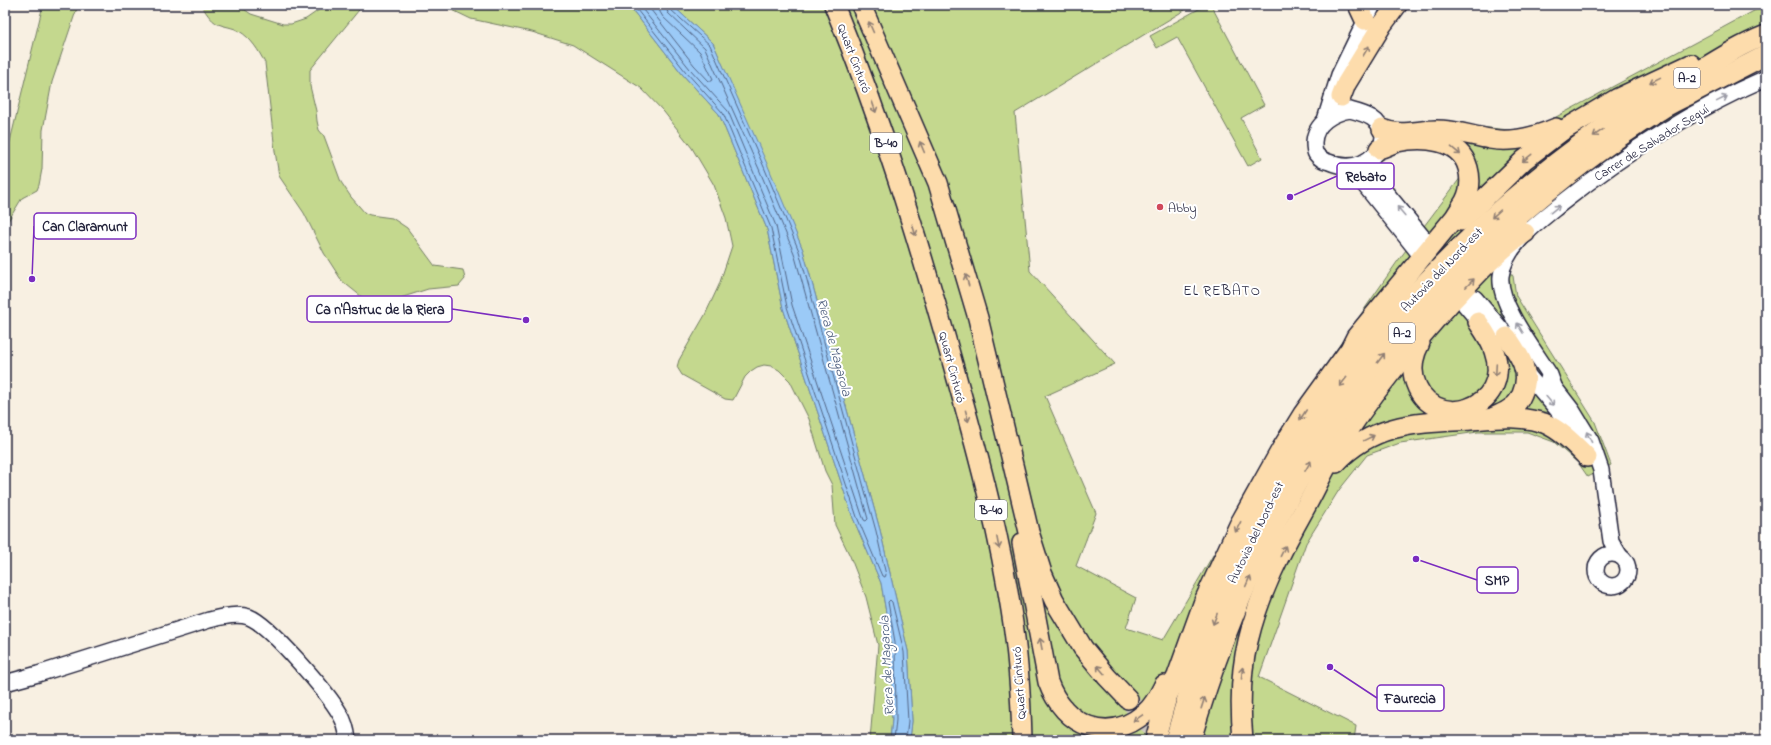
<svg xmlns="http://www.w3.org/2000/svg" width="1771" height="745" viewBox="0 0 1771 745" font-family="'Indie Flower',sans-serif">
<style>
.green{fill:#c4d88e;stroke:#737d64}
.water{fill:#9bcaf7;stroke:#6b87ac}
.lines{fill:none;stroke-linecap:round;stroke-linejoin:round}
.shore{stroke:#526586;stroke-width:1}
.highway-tunnel{stroke:#cdc7c1;stroke-width:19;stroke-dasharray:19 10;stroke-linecap:butt}
.secondary-casing{stroke:#22223b;stroke-width:18}
.highway-casing{stroke:#22223b;stroke-width:22}
.secondary{stroke:#fff;stroke-width:15}
.highway{stroke:#fddcac;stroke-width:19}
.oneway{stroke:#907f74}
.oneway2{stroke:#9c9ca7}
.poi-dot{fill:#d1495b;stroke:#fff;stroke-width:1.5}
.labels{text-anchor:middle;stroke-width:4;stroke-linejoin:round;paint-order:stroke}
.shield{fill:#fff;stroke:#646476;stroke-width:1}
.shield-label{font-size:12px;font-weight:bold;fill:#22223b}
.street-label{font-size:13px;fill:#22223b;stroke:#fff}
.poi-label{font-size:13px;fill:#22223b;stroke:#fff;text-anchor:start}
.neighbourhood-label{font-size:14px;letter-spacing:1px;fill:#22223b;stroke:#fff}
.water-label{font-size:14px;font-style:italic;fill:#4c5d7d;stroke:#fff}
.leader{fill:none;stroke:#7b2cbf;stroke-width:1.5}
.callout-dot{fill:#7b2cbf;stroke:#fff;stroke-width:1.5}
.callout{fill:#fff;stroke:#7b2cbf;stroke-width:1.5}
.callout-label{font-size:14px;text-anchor:middle;font-weight:bold;fill:#22223b}
</style>
<rect width="100%" height="100%" fill="#f8f0e2"/>
<filter id="ink" filterUnits="userSpaceOnUse"><feTurbulence type="fractalNoise" baseFrequency=".025" numOctaves="2"/><feDisplacementMap in="SourceGraphic" scale="8" xChannelSelector="R" yChannelSelector="G"/><feConvolveMatrix kernelMatrix="1 2 1 2 8 2 1 2 1" color-interpolation-filters="sRGB"/></filter>
<g filter="url(#ink)">
<g class="green">
<path d="M43 5H78L52 82 43 130 42 169 39 185 37 190 22 198 5 226V162Z"/>
<path d="M201 5H238L251 14 283 24H291L306 19 326 5H363L310 70V86L316 111 317 121 319 130 324 136 341 182 351 197 365 213 370 215 392 218 407 228 435 266 463 270 465 279 459 286 428 289 391 301 375 302 367 301 342 281 324 253 304 213 279 176 275 151 265 63C259 51 251 38 239 31 233 27 225 27 218 24 210 20 206 12 201 5Z"/>
<path d="M442 5 623 6 634 12 683 75 719 114 767 229 783 308 853 518 881 583 891 642 892 720 890 740H870L878 645 866 597 850 556 835 525 832 485 825 471 809 419 790 381 779 370 771 366 764 365 757 367 751 371 745 377 733 400 725 399 682 375 677 367 679 360 705 315 719 285 732 246 726 218 714 185 692 148 664 112 641 88 573 45 532 32 471 19Z"/>
<path d="M672 5H1193L1015 113 1030 271 1115 364 1045 396 1096 513 1076 566 1136 598 1126 628 1163 640 1321 372 1397 262 1464 173 1452 124 1528 132 1765 5 1766 66 1635 137 1512 231 1493 251 1513 276 1516 296 1595 422 1611 465 1588 477 1579 464 1554 442 1527 432H1478L1400 443 1367 455 1339 490 1306 543 1259 677 1356 726 1354 740H910L912 721 908 651 880 530 803 250 713 43Z"/>
<path d="M1206 5H1211L1264 105 1241 118 1262 158 1248 166 1177 37 1157 48 1150 36Z"/>
</g>
<path class="water" d="M617 5H672L713 43 768 166 803 250 880 530 908 651 912 721 910 740H890L892 720 891 642 881 583 853 518 783 308 767 229 719 114 683 75 634 12 623 6Z"/>
<g class="lines">
<g class="shore">
<path d="M630 5 637 10 686 72 723 113 771 228 787 307 857 517 882 576 885 577 886 575 876 531 799 251 764 167 710 45 671 10 670 5"/>
<path d="M639 5 690 69 728 111 776 226 792 305 862 515 864 520 866 521 868 519 794 253 759 169 705 48 668 13 665 5"/>
<path d="M647 5 694 65 709 81H712L713 79 700 52 663 17 660 12 659 5"/>
<path d="M894 740 896 720 895 642 888 602 890 600 892 602 904 652 908 721 906 740"/>
</g>
<path class="highway-tunnel" d="M1128 699 1162 740"/>
<g class="secondary-casing">
<g id="secondary">
<path d="M1350 110C1365 114 1381 118 1383 136 1383 143 1379 151 1374 155 1360 168 1345 169 1329 162 1324 161 1319 158 1316 154 1314 151 1314 146 1314 142 1315 123 1333 113 1350 110Z"/>
<path d="M1325 120 1339 75 1373 5"/>
<path d="M1370 158 1374 178 1426 241"/>
<path d="M1350 167 1418 252"/>
<path d="M1475 298 1514 344"/>
<path d="M1465 305 1486 330"/>
<path d="M1522 368 1559 412 1581 446"/>
<path d="M1548 379 1572 410 1591 441 1601 470 1611 541 1620 556"/>
<path d="M1554 386 1550 375C1535 351 1498 304 1501 276 1505 245 1540 221 1562 203 1625 153 1692 110 1766 78"/>
<circle cx="1612" cy="570" r="16"/>
<path d="M5 683 38 674 209 620C222 617 236 613 249 617 270 625 328 693 340 714 345 722 347 731 348 740"/>
</g>
</g>
<g class="highway-casing">
<g id="highway">
<path d="M834 5C882 122 918 239 952 361 975 443 998 526 1011 610 1018 653 1021 697 1022 740"/>
<path d="M861 5 938 183 978 318 1029 532 1042 573 1054 600 1083 648 1107 677 1128 699"/>
<path d="M1358 5 1365 20"/>
<path d="M1341 97 1346 84 1382 25 1397 5"/>
<path d="M1382 129C1400 137 1418 130 1436 130 1457 130 1471 136 1490 139 1513 143 1535 137 1556 128"/>
<path d="M1461 221 1524 160 1562 131 1618 98 1691 64"/>
<path d="M1420 343C1414 354 1411 365 1414 378 1429 436 1515 410 1494 351 1491 341 1484 331 1478 322"/>
<path d="M1494 417C1500 414 1506 412 1511 408 1516 405 1520 399 1522 394 1532 371 1519 355 1507 337"/>
<path d="M1336 463C1374 422 1420 423 1471 420 1496 418 1520 415 1544 423 1561 430 1574 444 1587 457"/>
<path d="M1022 543 1048 682C1064 726 1108 745 1145 713 1154 706 1159 695 1164 685"/>
<path d="M1155 740 1167 697 1177 676 1204 601 1239 525 1282 448 1303 414 1350 349 1356 337 1455 217C1458 212 1462 206 1465 201 1470 191 1471 179 1468 168 1460 138 1421 137 1397 142 1391 144 1385 147 1379 149"/>
<path d="M1175 740C1203 635 1245 535 1303 443 1312 428 1320 412 1331 398 1415 281 1519 181 1640 103 1651 97 1663 92 1674 86 1705 68 1733 48 1766 35"/>
<path d="M1191 740C1236 583 1311 432 1421 310 1437 293 1454 277 1471 261 1529 204 1591 154 1659 111 1671 103 1684 98 1696 91 1719 79 1743 67 1766 55"/>
<path d="M1243 740C1240 707 1240 673 1248 641 1259 594 1282 549 1305 508 1316 489 1324 469 1335 452 1369 396 1411 347 1454 299 1475 277 1499 249 1525 233"/>
</g>
</g>
<use href="#secondary" class="secondary"/>
<use href="#highway" class="highway"/>
</g>
<defs><path id="oneway-shaft" d="M-6 0H5M1.5-3L5.5 0L1.5 3" fill="none" stroke-width="1.6" stroke-linecap="round" stroke-linejoin="round"/></defs>
<g class="oneway">
<use href="#oneway-shaft" transform="translate(871 27) rotate(-114)"/>
<use href="#oneway-shaft" transform="translate(1366 51) rotate(-59)"/>
<use href="#oneway-shaft" transform="translate(1655 80) rotate(154)"/>
<use href="#oneway-shaft" transform="translate(874 107) rotate(71)"/>
<use href="#oneway-shaft" transform="translate(1598 133) rotate(146)"/>
<use href="#oneway-shaft" transform="translate(922 147) rotate(-113)"/>
<use href="#oneway-shaft" transform="translate(1456 151) rotate(40)"/>
<use href="#oneway-shaft" transform="translate(1527 158) rotate(142)"/>
<use href="#oneway-shaft" transform="translate(1496 214) rotate(138)"/>
<use href="#oneway-shaft" transform="translate(914 230) rotate(73)"/>
<use href="#oneway-shaft" transform="translate(967 280) rotate(-107)"/>
<use href="#oneway-shaft" transform="translate(1470 283) rotate(-45)"/>
<use href="#oneway-shaft" transform="translate(1381 358) rotate(-53)"/>
<use href="#oneway-shaft" transform="translate(1496 370) rotate(93)"/>
<use href="#oneway-shaft" transform="translate(1343 382) rotate(128)"/>
<use href="#oneway-shaft" transform="translate(1303 415) rotate(123)"/>
<use href="#oneway-shaft" transform="translate(967 416) rotate(75)"/>
<use href="#oneway-shaft" transform="translate(1369 438) rotate(-26)"/>
<use href="#oneway-shaft" transform="translate(1308 466) rotate(-60)"/>
<use href="#oneway-shaft" transform="translate(1238 527) rotate(117)"/>
<use href="#oneway-shaft" transform="translate(998 543) rotate(79)"/>
<use href="#oneway-shaft" transform="translate(1283 551) rotate(-64)"/>
<use href="#oneway-shaft" transform="translate(1248 581) rotate(-67)"/>
<use href="#oneway-shaft" transform="translate(1215 619) rotate(111)"/>
<use href="#oneway-shaft" transform="translate(1041 644) rotate(-101)"/>
<use href="#oneway-shaft" transform="translate(1101 670) rotate(-130)"/>
<use href="#oneway-shaft" transform="translate(1242 673) rotate(-85)"/>
<use href="#oneway-shaft" transform="translate(1203 703) rotate(-72)"/>
<use href="#oneway-shaft" transform="translate(1138 718) rotate(146)"/>
</g>
<g class="oneway2">
<use href="#oneway-shaft" transform="translate(1722 99) rotate(-26)"/>
<use href="#oneway-shaft" transform="translate(1555 209) rotate(-39)"/>
<use href="#oneway-shaft" transform="translate(1401 211) rotate(-130)"/>
<use href="#oneway-shaft" transform="translate(1520 328) rotate(-121)"/>
<use href="#oneway-shaft" transform="translate(1550 401) rotate(50)"/>
<use href="#oneway-shaft" transform="translate(1589 437) rotate(-116)"/>
</g>
</g>
<circle class="poi-dot" cx="1160" cy="207" r="4"/>
<g class="labels">
<g class="shield">
<rect x="1674" y="68" width="26" height="20" rx="3"/>
<rect x="870" y="133" width="32" height="20" rx="3"/>
<rect x="1389" y="323" width="26" height="20" rx="3"/>
<rect x="975" y="500" width="32" height="20" rx="3"/>
</g>
<g class="shield-label">
<text x="1687" y="82">A-2</text>
<text x="886" y="147">B-40</text>
<text x="1402" y="337">A-2</text>
<text x="991" y="514">B-40</text>
</g>
<g class="street-label">
<text transform="translate(855 58) rotate(69)" y="5">Quart Cinturó</text>
<text transform="translate(1651 142) rotate(-32)" y="5">Carrer de Salvador Seguí</text>
<text transform="translate(1441 269) rotate(-46)" y="5">Autovia del Nord-est</text>
<text transform="translate(953 367) rotate(75)" y="5">Quart Cinturó</text>
<text transform="translate(1255 532) rotate(-64)" y="5">Autovia del Nord-est</text>
<text transform="translate(1018 683) rotate(-94)" y="5">Quart Cinturó</text>
</g>
<g class="poi-label">
<text x="1168" y="212">Abby</text>
</g>
<g class="neighbourhood-label">
<text x="1222" y="295">EL REBATO</text>
</g>
<g class="water-label">
<text transform="translate(835 347) rotate(75)" y="5">Riera de Magarola</text>
<text transform="translate(886 666) rotate(-93)" y="5">Riera de Magarola</text>
</g>
</g>
<path class="leader" d="M1290 197L1337 176M32 279L34 226M526 320L452 309M1416 559L1477 580M1330 667L1377 698"/>
<g class="callout-dot">
<circle cx="1290" cy="197" r="4"/>
<circle cx="32" cy="279" r="4"/>
<circle cx="526" cy="320" r="4"/>
<circle cx="1416" cy="559" r="4"/>
<circle cx="1330" cy="667" r="4"/>
</g>
<g class="callout">
<rect x="1337" y="163" width="57" height="26" rx="4"/>
<rect x="34" y="213" width="102" height="26" rx="4"/>
<rect x="307" y="296" width="145" height="26" rx="4"/>
<rect x="1477" y="567" width="41" height="26" rx="4"/>
<rect x="1377" y="685" width="67" height="26" rx="4"/>
</g>
<g class="callout-label">
<text x="1366" y="181">Rebato</text>
<text x="85" y="231">Can Claramunt</text>
<text x="380" y="314">Ca n'Astruc de la Riera</text>
<text x="1497" y="585">SMP</text>
<text x="1410" y="703">Faurecia</text>
</g>
<rect width="1771" height="745" fill="none" stroke="#fff" stroke-width="20"/>
<rect x="10" y="10" width="1751" height="725" fill="none" stroke="#22223b" stroke-width="1.5" filter="url(#ink)"/>
</svg>
